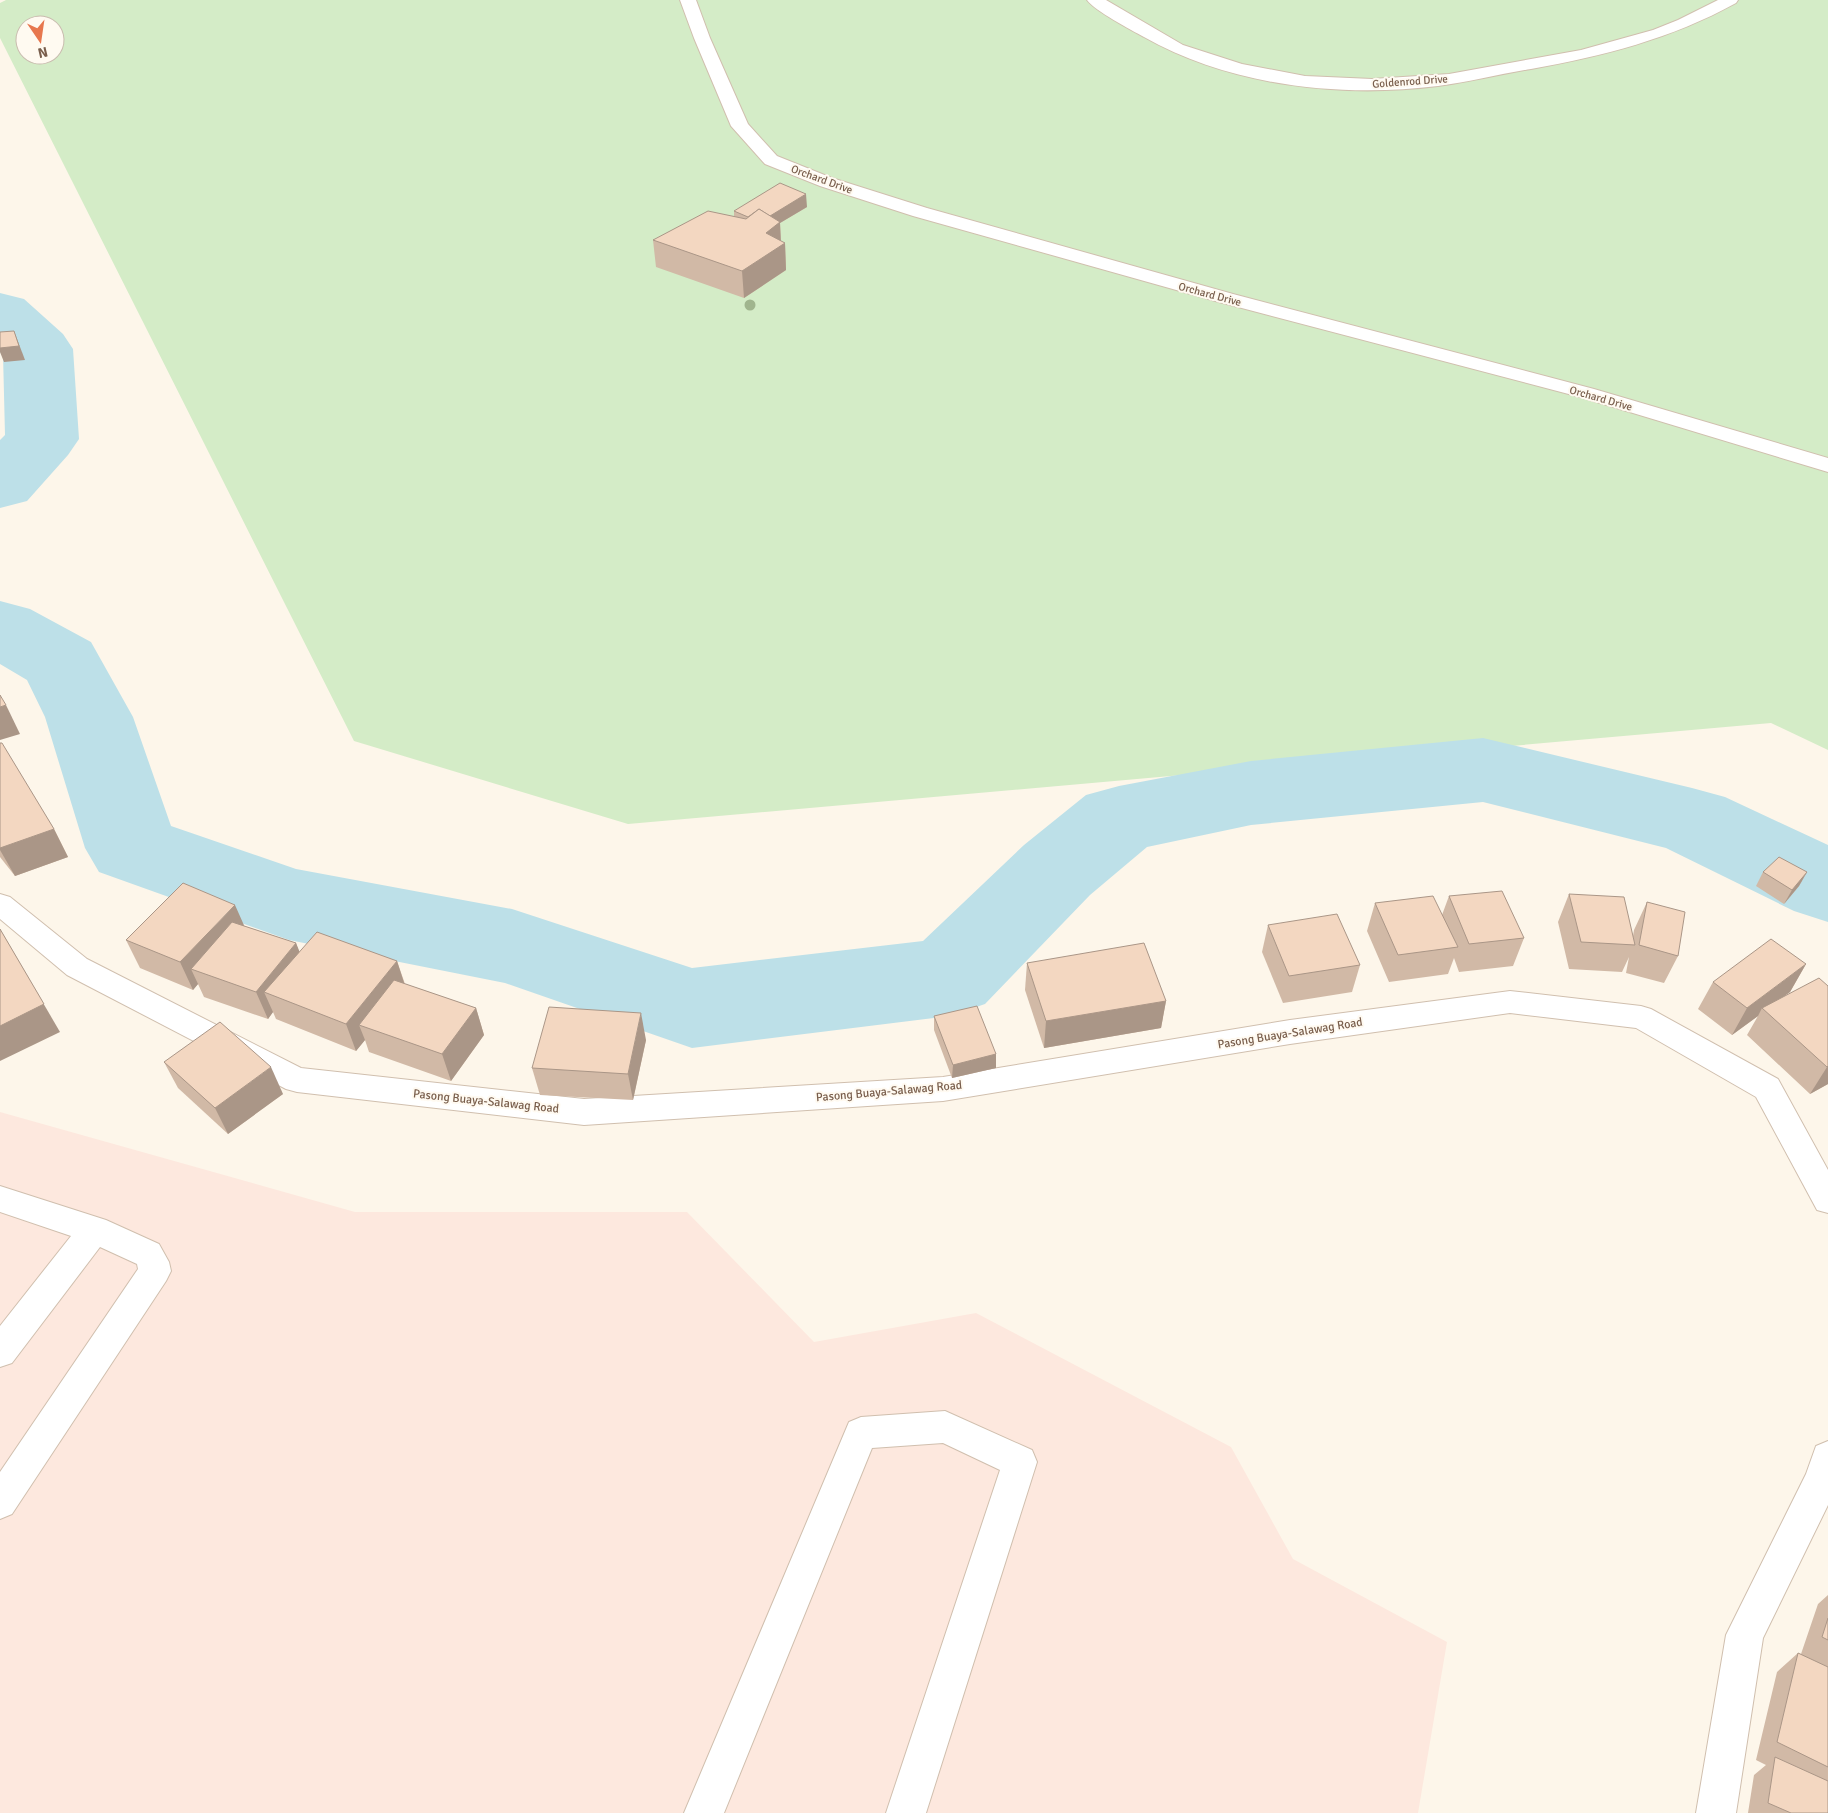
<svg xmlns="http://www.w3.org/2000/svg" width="1828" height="1813" viewBox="0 0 1828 1813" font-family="Signika,sans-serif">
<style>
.commercial{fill:#fde8de}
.green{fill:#d4ecc7;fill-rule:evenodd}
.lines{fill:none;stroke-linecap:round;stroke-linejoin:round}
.river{fill:#bde0e8;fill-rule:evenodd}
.minor-casing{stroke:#d0bfae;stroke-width:2}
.tertiary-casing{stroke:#d0bfae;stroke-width:2}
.minor{fill:#fff;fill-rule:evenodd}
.tertiary{fill:#fff;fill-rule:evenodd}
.tree{fill:#a0b58e}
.wall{fill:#d1b9a6}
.shaded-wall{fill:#aa9687}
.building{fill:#f3d7c1;stroke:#aa9687}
.labels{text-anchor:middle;stroke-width:4;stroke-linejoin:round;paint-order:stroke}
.far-street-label{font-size:11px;fill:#795e4c;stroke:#fffaf1}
.street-label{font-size:12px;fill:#795e4c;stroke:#fffaf1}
</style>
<rect width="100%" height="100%" fill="#fdf6ea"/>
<path class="commercial" d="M0 1112 355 1212H687L814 1342 976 1313 1231 1447 1293 1559 1447 1642 1418 1813H0Z"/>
<path class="green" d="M6 0H1828V750L1771 723 628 824 354 741 0 38V3ZM25 25H55V55H25Z"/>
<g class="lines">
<g class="river">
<path d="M0 293 24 299 63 334 73 349 79 439 68 455 27 501 0 508V440L5 435 3 354 0 352Z"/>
<path d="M0 601 30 609 91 642 133 717 171 826 296 869 512 909 692 968 923 941 1024 845 1086 795 1119 786 1251 761 1483 738 1692 788 1725 797 1828 845V922L1794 911 1666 848 1483 802 1251 825 1147 847 1090 895 985 1004 950 1016 692 1048 505 983 289 940 99 872 85 848 45 717 27 680 0 664Z"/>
</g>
<g class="minor-casing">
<g id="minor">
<path d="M1087 0H1106L1183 45 1242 64 1305 76 1372 79 1449 74 1581 50 1653 30 1678 20 1718 0H1738L1736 3C1671 39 1603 56 1531 69 1500 74 1470 82 1438 86 1340 98 1231 86 1144 37 1131 30 1095 11 1087 0Z"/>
<path d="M0 1186 106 1220 159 1244 169 1262 171 1271 166 1281 12 1514 0 1519V1472L138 1269 137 1264 100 1247 12 1363 0 1367V1326L71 1236 0 1212Z"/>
<path d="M945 1411 1032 1450 1037 1462 926 1813H886L1000 1470 943 1443 872 1448 724 1813H684L849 1422 861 1417Z"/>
</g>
</g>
<g class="tertiary-casing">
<g id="tertiary">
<path d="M680 0H696L710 38 748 124 777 156 832 178 927 208 1233 294 1594 389 1828 458V472L1580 397 1219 302 913 216 820 186 765 164 731 126 694 38Z"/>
<path d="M0 894 10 897 87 959 301 1068 584 1099 943 1077 1290 1020 1510 991 1641 1006 1651 1009 1778 1079 1828 1170V1213L1817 1210 1756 1097 1636 1028 1510 1013 1290 1044 943 1101 584 1125 297 1092 286 1089 67 975 0 919Z"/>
<path d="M1828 1441V1505L1763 1638 1736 1813H1696L1726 1635 1806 1474 1816 1446Z"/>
</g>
</g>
<use href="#minor" class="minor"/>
<use href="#tertiary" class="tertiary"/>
</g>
<circle class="tree" cx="750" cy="305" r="5.5"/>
<g class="wall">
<path d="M807 207 780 223 781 241 785 243 786 270 744 298 656 267 653 240 734 216V211Z"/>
<path d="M0 743 54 829 68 857 15 876 0 857Z"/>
<path d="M1763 872H1807L1799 886 1784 904 1756 886Z"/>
<path d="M1569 894 1633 936 1634 930 1647 902 1678 956 1664 983 1626 973 1629 957 1622 972 1569 969 1558 922Z"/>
<path d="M1449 896 1524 938 1513 966 1459 972 1454 958 1448 974 1389 982 1367 931 1375 903 1442 915Z"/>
<path d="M1268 925 1360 965 1352 992 1283 1003 1262 952Z"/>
<path d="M244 926 296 943 299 952 397 961 405 984 476 1008 484 1035 451 1081 369 1052 365 1040 356 1051 276 1019 273 1012 268 1019 204 997 198 984 193 990 140 968 126 940Z"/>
<path d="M1027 963 1166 1001 1161 1028 1044 1048 1025 990Z"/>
<path d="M1806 964 1790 992 1782 997 1828 986V1084L1810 1094 1747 1035 1758 1016 1732 1035 1698 1009 1713 982Z"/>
<path d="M934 1016 996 1054V1068L952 1078 934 1030Z"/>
<path d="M646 1040 633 1100 540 1095 532 1068Z"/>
<path d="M164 1062 283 1094 228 1134 178 1088Z"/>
<path d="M1828 1595V1813H1748L1754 1775 1766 1765 1756 1760 1777 1672 1798 1653 1801 1654 1818 1604Z"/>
</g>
<g class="shaded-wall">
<path d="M806 194 807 207 780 223 781 245 785 243 786 270 744 298 742 271 759 222Z"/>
<path d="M14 331 25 360 4 362 0 352V348Z"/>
<path d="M6 705 20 734 0 740V707Z"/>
<path d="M54 829 68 857 15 876 0 850V848Z"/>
<path d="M1807 872 1799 886 1784 904 1792 890Z"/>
<path d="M235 905 247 932 191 969 198 984 193 990 180 962Z"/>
<path d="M0 929 60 1032 0 1061Z"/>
<path d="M296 943 307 970 264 992 273 1012 268 1019 256 992Z"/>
<path d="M397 961 406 989 359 1025 365 1040 356 1051 346 1024Z"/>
<path d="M1806 964 1790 992 1765 1010 1762 1008 1758 1016 1732 1035 1747 1008Z"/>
<path d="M1166 1001 1161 1028 1044 1048 1046 1021Z"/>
<path d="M476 1008 484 1035 451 1081 442 1054Z"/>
<path d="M641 1013 646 1040 633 1100 628 1074Z"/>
<path d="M996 1054V1068L952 1078 953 1065Z"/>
<path d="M1828 1066V1084L1810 1094 1827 1067Z"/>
<path d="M271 1067 283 1094 228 1134 215 1108Z"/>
</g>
<g class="building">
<path d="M780 183 806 194 770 216 759 209 748 217 734 211Z"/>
<path d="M759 209 780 222 766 233 785 243 742 271 653 240 708 211 746 219Z"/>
<path d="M14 331 19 346 0 348V332Z"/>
<path d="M0 695 6 705 0 707Z"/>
<path d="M0 743H2L54 829 0 848Z"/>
<path d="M1779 857 1807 872 1792 890 1763 872Z"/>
<path d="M183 883 235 905 180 962 126 940Z"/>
<path d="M1502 891 1524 938 1469 944 1449 896Z"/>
<path d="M1569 894 1624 897 1635 945 1581 942Z"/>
<path d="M1433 896 1458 947 1398 955 1375 903Z"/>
<path d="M1647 902 1685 912 1678 956 1639 945Z"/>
<path d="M1337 914 1360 965 1289 976 1268 925Z"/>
<path d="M232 922 296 943 256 992 191 969Z"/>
<path d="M0 929 44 1004 0 1026Z"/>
<path d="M317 932 397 961 346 1024 264 992Z"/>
<path d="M1771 939 1806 964 1747 1008 1713 982Z"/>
<path d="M1144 943 1166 1001 1046 1021 1027 963Z"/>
<path d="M1819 978 1828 986V1066L1827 1067 1762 1008Z"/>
<path d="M394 980 476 1008 442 1054 359 1025Z"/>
<path d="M977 1006 996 1054 953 1065 934 1016Z"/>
<path d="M549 1007 641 1013 628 1074 532 1068Z"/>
<path d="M220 1022 271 1067 215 1108 164 1062Z"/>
<path d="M1828 1618V1640L1822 1637Z"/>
<path d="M1798 1653 1828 1667V1767L1777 1742Z"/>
<path d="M1775 1757 1828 1781V1813H1791L1768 1803Z"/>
</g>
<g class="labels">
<g class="far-street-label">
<text transform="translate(1410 81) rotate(-4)" y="4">Goldenrod Drive</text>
<text transform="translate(822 179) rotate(20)" y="4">Orchard Drive</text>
<text transform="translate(1210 294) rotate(15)" y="4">Orchard Drive</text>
<text transform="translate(1601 398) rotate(16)" y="4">Orchard Drive</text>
</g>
<g class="street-label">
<text transform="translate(1290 1033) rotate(-9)" y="4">Pasong Buaya-Salawag Road</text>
<text transform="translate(889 1091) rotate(-5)" y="4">Pasong Buaya-Salawag Road</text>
<text transform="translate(486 1101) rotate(6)" y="4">Pasong Buaya-Salawag Road</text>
</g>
</g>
<g transform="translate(40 40) rotate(167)"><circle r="24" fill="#fffaf1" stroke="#c9bcaf"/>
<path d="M0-4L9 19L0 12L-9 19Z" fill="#e7774e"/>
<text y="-8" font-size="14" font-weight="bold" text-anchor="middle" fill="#795e4c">N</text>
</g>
</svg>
